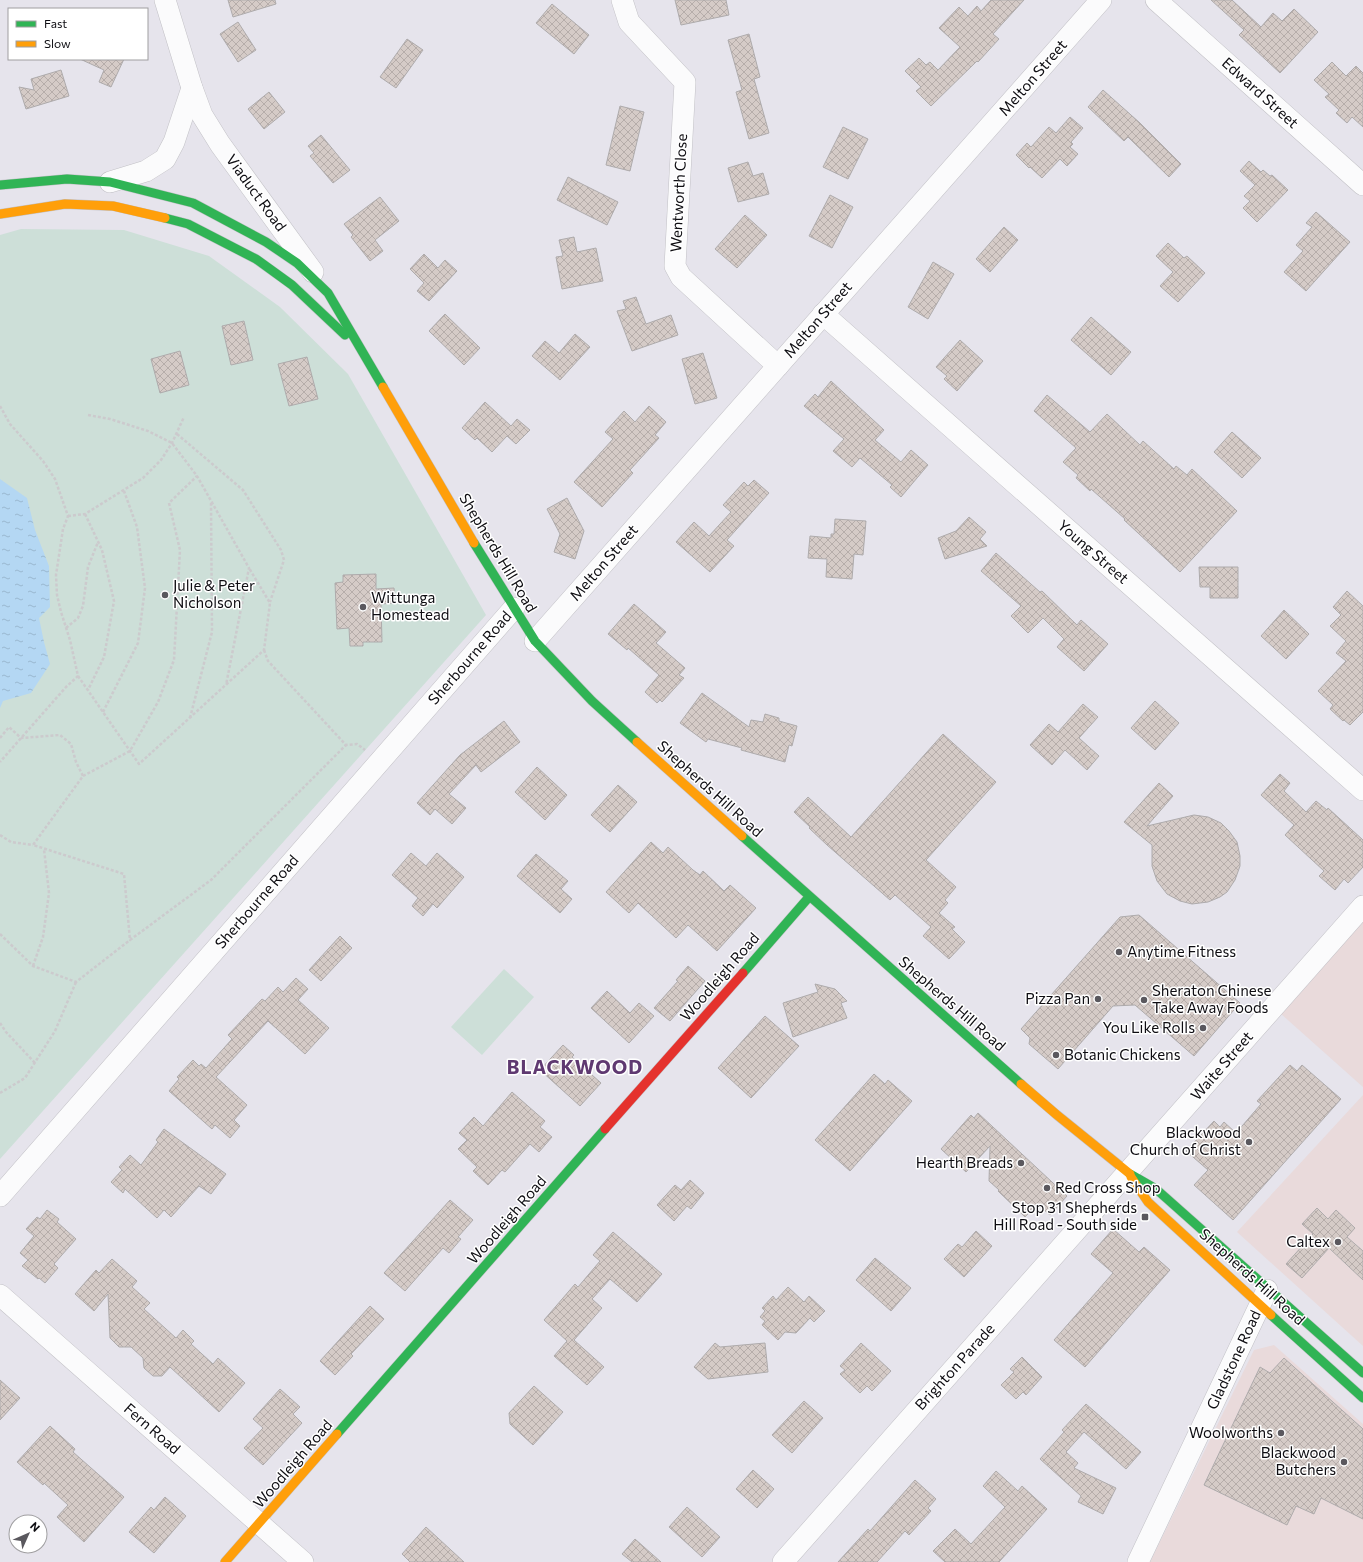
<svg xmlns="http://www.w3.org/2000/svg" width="1363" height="1562" viewBox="0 0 1363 1562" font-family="Commissioner,sans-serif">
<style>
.commercial{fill:#e9dadb}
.garden{fill:#cddfd8}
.water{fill:url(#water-ripples)}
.building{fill:url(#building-cross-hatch);stroke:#aeabac}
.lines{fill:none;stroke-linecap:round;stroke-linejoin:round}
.street-casing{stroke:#c2c1c6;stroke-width:22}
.fast-casing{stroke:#c2c1c6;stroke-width:10}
.slow-casing{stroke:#c2c1c6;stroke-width:10}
.jam-casing{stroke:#c2c1c6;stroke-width:10}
.path{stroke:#cccacd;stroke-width:2.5;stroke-dasharray:3 2;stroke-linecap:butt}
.street{stroke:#fbfbfc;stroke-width:21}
.fast{stroke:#30b455;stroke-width:9}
.slow{stroke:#ff9f0a;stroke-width:9}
.jam{stroke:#e5322d;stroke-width:9}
.poi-dot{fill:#5a585e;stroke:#fff;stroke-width:1.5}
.labels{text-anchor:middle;stroke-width:3;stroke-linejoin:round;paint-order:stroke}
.street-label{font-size:15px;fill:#0e0d12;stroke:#fff}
.poi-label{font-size:15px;fill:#0e0d12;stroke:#fff;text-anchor:end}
.district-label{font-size:19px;font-weight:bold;letter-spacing:1px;fill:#5f3971;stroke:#fff}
</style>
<defs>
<pattern id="water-ripples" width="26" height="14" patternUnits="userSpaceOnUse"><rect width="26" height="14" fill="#b4d7f3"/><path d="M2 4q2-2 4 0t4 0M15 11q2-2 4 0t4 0" fill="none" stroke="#9ab7cf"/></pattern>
<pattern id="building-cross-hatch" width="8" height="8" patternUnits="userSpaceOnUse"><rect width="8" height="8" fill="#d5cbc7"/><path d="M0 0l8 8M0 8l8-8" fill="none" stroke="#b6adaa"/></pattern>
</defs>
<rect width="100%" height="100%" fill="#e6e4ec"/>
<g class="commercial">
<path d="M1363 919V1087L1280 1013Z"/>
<path d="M1363 1095V1346L1237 1232Z"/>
<path d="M1274 1345 1363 1424V1562H1150L1254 1350Z"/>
</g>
<g class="garden">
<path d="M21 229 124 230 209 256 280 307 348 374 486 615 0 1159V235Z"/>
<path d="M504 969 534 997 482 1055 451 1027Z"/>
</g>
<path class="water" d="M0 479 27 498 35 530 49 566 50 607 39 618 44 642 50 664 31 693 3 701 0 708Z"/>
<g class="building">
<path d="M228 0H275L276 4 233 17Z"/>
<path d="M675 0H726L729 15 681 25Z"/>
<path d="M991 0H1024L993 34 999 39 978 62 977 61 931 106 916 91 921 87 905 71 919 58 926 65 930 62 938 70 960 47 939 28 959 7 968 16 977 6 981 11Z"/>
<path d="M1211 0H1232L1261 27 1273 13 1282 21 1294 9 1318 32 1280 73 1239 35 1244 30Z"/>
<path d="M552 4 589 35 574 54 536 23Z"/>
<path d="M238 22 256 50 238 62 220 34Z"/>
<path d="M749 34 760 77 754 79 769 133 749 139 736 92 742 90 728 40Z"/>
<path d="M407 39 423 50 396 88 380 77Z"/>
<path d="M80 59H124L111 87 99 82 104 70Z"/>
<path d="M1332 62 1346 76 1356 66 1363 73V127L1352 117 1347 123 1336 113 1339 110 1325 97 1329 94 1314 80Z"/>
<path d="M61 70 69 96 26 109 19 87 34 90 31 79Z"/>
<path d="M1103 90 1140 123 1181 164 1169 177 1128 137 1124 141 1088 107Z"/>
<path d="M269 92 285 112 264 129 248 109Z"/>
<path d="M620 106 644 112 630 171 606 165Z"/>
<path d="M1070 117 1083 128 1071 142 1073 144 1070 147 1078 154 1067 166 1060 159 1042 178 1030 167 1029 168 1016 155 1027 143 1031 147 1049 127 1056 133Z"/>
<path d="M843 127 868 139 848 179 823 167Z"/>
<path d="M321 135 350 170 333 183 310 156 314 153 308 146Z"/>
<path d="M1249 161 1261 172 1263 170 1270 176 1272 175 1288 190 1257 222 1243 208 1250 201 1244 196 1255 185 1240 171Z"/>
<path d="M748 162 753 176 763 173 769 194 738 202 728 168Z"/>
<path d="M568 177 618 202 607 225 557 200Z"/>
<path d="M830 195 853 207 832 248 809 236Z"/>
<path d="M380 197 399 221 375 240 383 251 370 261 351 237 353 235 344 224Z"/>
<path d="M1316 212 1350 242 1306 291 1284 272 1303 251 1296 245 1312 227 1306 223Z"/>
<path d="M745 215 767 235 737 268 715 249Z"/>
<path d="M1004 227 1018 240 990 272 976 259Z"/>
<path d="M574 237 577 252 596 248 603 281 562 289 556 257 563 256 559 240Z"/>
<path d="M1168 243 1184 258 1187 256 1205 273 1178 302 1160 286 1173 272 1156 256Z"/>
<path d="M424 254 438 268 445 260 457 271 429 301 417 291 424 283 410 269Z"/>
<path d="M933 262 954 274 928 319 908 307Z"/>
<path d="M636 297 646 324 671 315 678 335 632 351 617 311 626 309 623 301Z"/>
<path d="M445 314 480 348 464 365 429 331Z"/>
<path d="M1091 317 1131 352 1111 375 1071 340Z"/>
<path d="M244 321 253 360 231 365 222 326Z"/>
<path d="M575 334 590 347 560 380 532 356 545 341 559 353Z"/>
<path d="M960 340 983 361 957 391 944 379 947 376 936 367Z"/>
<path d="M180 351 189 385 160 393 151 359Z"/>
<path d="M703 353 717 398 695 404 682 359Z"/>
<path d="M307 357 318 399 289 406 278 364Z"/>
<path d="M831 381 884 430 875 440 901 462 911 450 928 465 901 497 890 487 892 485 860 458 852 467 833 451 844 439 804 406 815 394 818 397Z"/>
<path d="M1047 395 1090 432 1107 414 1140 445 1143 441 1174 469 1176 466 1187 475 1192 469 1237 511 1180 572 1124 520 1125 519 1091 489 1090 491 1076 478 1078 475 1063 462 1076 448 1034 411Z"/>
<path d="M485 402 511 426 517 419 530 430 516 444 507 436 492 452 477 438 475 440 462 428Z"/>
<path d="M649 406 666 422 655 435 659 438 630 470 633 473 602 507 574 482 613 439 605 432 624 411 635 422Z"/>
<path d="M1232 432 1261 458 1242 478 1214 452Z"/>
<path d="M754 480 769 493 727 540 734 546 710 572 676 542 694 522 709 536 731 512 723 505 744 482 748 486Z"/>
<path d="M567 498 584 531 575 559 554 552 560 534 547 509Z"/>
<path d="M969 517 986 532 980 539 987 546 945 559 938 538 956 531Z"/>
<path d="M835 519 866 521 863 555 854 554 852 579 826 577 827 559 808 558 810 536 831 538V534H834Z"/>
<path d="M996 553 1040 592 1042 591 1077 625 1081 620 1108 644 1084 671 1057 647 1064 639 1043 618 1028 633 1011 616 1021 606 981 571Z"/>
<path d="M1199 567H1238V598H1210V587H1200Z"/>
<path d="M376 574V589L394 588 395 603 381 604 382 642H363V646H350L349 628 337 629 335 583 343 582V575Z"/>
<path d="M1347 591 1363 606V712L1350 725 1344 720 1343 721 1330 709 1333 705 1318 691 1346 661 1336 653 1346 641 1330 626 1341 615 1333 607Z"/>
<path d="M634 604 666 632 656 643 685 668 679 675 684 678 662 702 660 700 657 703 645 692 659 675 628 648 627 650 608 634Z"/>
<path d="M1284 610 1309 634 1286 659 1261 636Z"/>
<path d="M702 693 749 727 751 720 763 722 765 714 779 718V721L797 726 792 746 789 745 785 762 741 750 742 748 708 739 706 742 680 723Z"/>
<path d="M1155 701 1179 723 1155 750 1131 728Z"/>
<path d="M1083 704 1098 717 1079 738 1099 756 1087 770 1065 750 1052 765 1030 745 1049 724 1058 732Z"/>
<path d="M504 721 520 742 481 772 476 765 449 794 466 808 452 824 435 809 430 815 417 803 460 755Z"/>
<path d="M943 734 996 782 926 860 956 887 945 900 948 903 939 913 955 927 952 929 965 942 949 959 923 936 931 927 895 895 890 900 827 845 809 828 810 827 794 812 808 797 851 837Z"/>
<path d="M537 767 567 795 545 820 515 792Z"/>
<path d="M1280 774 1290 783 1284 791 1306 812 1316 801 1327 810 1328 808 1363 840V867L1348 883 1344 879 1335 890 1319 876 1324 871 1285 835 1294 825 1261 795Z"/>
<path d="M1159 783 1173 796 1147 826 1194 815 1208 817 1221 823 1229 831 1237 842 1240 856V866L1235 880 1227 892 1220 897 1208 902 1192 904 1180 901 1167 894 1157 881 1152 866V845L1124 822Z"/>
<path d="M618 785 637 802 610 832 591 815Z"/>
<path d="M651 842 663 853 668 847 693 870 700 875 703 871 724 891 730 885 756 908 717 951 688 925 676 938 638 903 629 913 606 892Z"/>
<path d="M411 853 426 866 437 853 464 877 437 908 433 904 423 916 412 906 418 898 392 875Z"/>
<path d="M536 854 568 881 561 889 572 899 560 913 517 876Z"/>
<path d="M1139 915 1240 1003 1194 1056 1135 1005 1113 1006 1058 1069 1029 1044 1030 1038 1021 1029 1120 917Z"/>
<path d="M340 936 352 948 321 981 309 970Z"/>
<path d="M688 966 705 981 670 1021 654 1008 678 981 676 980Z"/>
<path d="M296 978 308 989 298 1000 329 1028 305 1054 268 1021 216 1077 247 1105 234 1120 240 1126 230 1138 215 1125 212 1129 169 1091 179 1079 177 1077 193 1060 199 1066 201 1064 206 1068 232 1039 228 1035 262 999 265 1001 278 987 283 992Z"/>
<path d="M815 984 835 989 847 1001 841 1003 847 1018 793 1037 783 1003 818 992Z"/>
<path d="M607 991 630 1013 639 1003 654 1016 629 1043 591 1008Z"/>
<path d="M765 1016 799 1046 751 1098 718 1068Z"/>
<path d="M563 1045 574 1055 572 1057 601 1083 580 1106 540 1070Z"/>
<path d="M1290 1065 1297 1071 1302 1065 1341 1099 1233 1220 1194 1185 1208 1170 1186 1151 1214 1121 1220 1127 1224 1122 1236 1133 1261 1104 1257 1101Z"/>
<path d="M874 1074 885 1084 888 1080 912 1101 850 1171 815 1140Z"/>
<path d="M512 1092 545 1121 540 1127 552 1137 539 1152 530 1144 505 1172 502 1170 488 1185 473 1171 477 1167 458 1149 467 1140 459 1133 474 1117 483 1126Z"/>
<path d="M978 1113 1067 1196 1050 1215 1037 1204 1025 1217 998 1191 999 1190 989 1181 990 1146 966 1172 941 1149 971 1115 974 1118Z"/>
<path d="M164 1129 226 1174 211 1194 199 1186 171 1217 164 1210 157 1218 125 1189 123 1193 111 1182 122 1170 119 1167 130 1155 141 1165 158 1142 156 1140Z"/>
<path d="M690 1180 704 1193 691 1209 687 1206 674 1221 657 1205 675 1185 681 1190Z"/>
<path d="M450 1200 473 1220 458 1237 461 1239 449 1253 443 1248 405 1291 384 1273Z"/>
<path d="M1317 1208 1328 1219 1336 1210 1355 1228 1347 1237 1363 1251V1280L1329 1248 1302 1278 1286 1264 1313 1234 1302 1224Z"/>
<path d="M47 1210 59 1219 57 1222 76 1239 54 1264 58 1268 45 1283 39 1278 38 1279 22 1266 28 1260 20 1253 34 1236 26 1229 37 1217 40 1219Z"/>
<path d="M1113 1229 1139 1252 1144 1247 1170 1270 1085 1367 1054 1340 1113 1273 1091 1254Z"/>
<path d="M976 1231 992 1246 964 1277 944 1259 958 1244 962 1247Z"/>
<path d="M613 1232 662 1274 637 1302 610 1279 592 1299 602 1308 574 1340 604 1367 587 1385 554 1356 567 1341 544 1320 575 1284 578 1287 600 1261 593 1255Z"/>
<path d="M875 1258 911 1288 891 1311 856 1280Z"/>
<path d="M112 1259 137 1281 132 1287 150 1303 144 1309 176 1338 183 1330 194 1341 191 1344 213 1364 218 1358 245 1383 219 1412 170 1367 162 1376H153L144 1368 143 1358 131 1347H119L110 1338 108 1294 94 1311 75 1294 96 1270 99 1273Z"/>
<path d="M788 1287 804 1302 809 1296 825 1311 814 1322 810 1318 796 1333 785 1332 778 1340 762 1325 765 1321 760 1317 765 1311 762 1308 773 1296 776 1300Z"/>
<path d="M370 1306 384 1319 351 1354 353 1356 335 1375 320 1361Z"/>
<path d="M715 1343 720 1347 765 1343 768 1372 708 1379 694 1367Z"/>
<path d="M861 1343 891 1371 872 1391 867 1386 860 1393 840 1374 845 1370 840 1366Z"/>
<path d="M1022 1357 1042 1377 1026 1395 1023 1392 1016 1399 1001 1385 1014 1372 1010 1369Z"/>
<path d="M1284 1358 1363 1429V1519L1321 1498 1314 1514 1296 1506 1287 1525 1204 1485 1260 1367 1270 1373Z"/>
<path d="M0 1380 20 1398 0 1420Z"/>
<path d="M534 1386 563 1412 533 1445 510 1424 509 1413Z"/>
<path d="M280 1389 300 1407 293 1414 302 1423 263 1465 244 1448 263 1428 253 1419Z"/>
<path d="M804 1401 823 1418 792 1453 772 1435Z"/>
<path d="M1086 1404 1141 1452 1126 1469 1084 1432 1066 1452 1078 1463 1074 1468 1116 1488 1103 1514 1078 1502 1081 1496 1040 1459 1064 1432 1062 1430Z"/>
<path d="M50 1426 75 1449 73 1452 124 1497 84 1542 57 1517 68 1505 44 1483 43 1485 17 1462Z"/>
<path d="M753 1470 774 1489 757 1508 736 1489Z"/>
<path d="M996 1471 1018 1491 1022 1486 1047 1509 999 1562H945L933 1551 955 1529 971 1544 1005 1507 983 1486Z"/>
<path d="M915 1480 936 1499 928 1508 931 1511 909 1535 905 1531 877 1562H838L868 1529 870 1531Z"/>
<path d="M165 1497 186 1516 154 1553 129 1532 151 1507 154 1510Z"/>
<path d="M687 1507 720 1537 702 1557 669 1527Z"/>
<path d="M426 1527 464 1562H410L402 1554Z"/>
<path d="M635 1539 661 1562H632L622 1554Z"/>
</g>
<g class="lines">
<g class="street-casing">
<g id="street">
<path d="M165 0 192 88 202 115 220 144 313 272"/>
<path d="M622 0 629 22 685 82 675 266 681 277 778 366"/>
<path d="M1156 0 1363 185"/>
<path d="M110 182 146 171 165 159 174 142 192 88"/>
<path d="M823 314 1363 790"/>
<path d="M535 641 1101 0"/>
<path d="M0 1196 514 608"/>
<path d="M0 1295 303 1562"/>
<path d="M783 1562 1363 906"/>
<path d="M1138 1562 1267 1290"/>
</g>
</g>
<g class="fast-casing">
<g id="fast">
<path d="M0 185 67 179 110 182 193 203 266 242 297 263 328 293 383 387"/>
<path d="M165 218 188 224 256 259 292 285 345 335"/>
<path d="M474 543 535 641 592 701 637 742"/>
<path d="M742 836 1021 1084"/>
<path d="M743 973 809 897"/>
<path d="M1130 1174 1156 1189 1363 1373"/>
<path d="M1271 1315 1363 1398"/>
<path d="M337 1434 605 1129"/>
</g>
</g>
<g class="slow-casing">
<g id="slow">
<path d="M0 214 65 204 113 206 165 218"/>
<path d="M383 387 474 543"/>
<path d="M637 742 742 836"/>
<path d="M1021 1084 1057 1115 1130 1174"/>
<path d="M1131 1177 1148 1202 1271 1315"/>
<path d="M225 1562 337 1434"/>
</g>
</g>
<g class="jam-casing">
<path id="jam" d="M605 1129 743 973"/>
</g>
<g class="path">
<path d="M0 406 10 424 43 461 55 479 68 516 63 529 56 575 57 595 61 612 70 640 78 676 66 687 0 762"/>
<path d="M88 415 110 419 148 431 172 443 197 476 249 568 226 685"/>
<path d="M177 434 243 490 281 550 284 560 270 602"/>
<path d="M85 514 102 550 114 601 104 657 88 690"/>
<path d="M68 516 85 514 143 478 161 460 172 443 184 417"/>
<path d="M66 628 78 618 83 606 88 567 98 542"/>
<path d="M264 650 268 661 346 745 357 744 365 750"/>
<path d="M78 676 139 764 264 650 270 603 249 568"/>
<path d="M103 712 138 643 145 588 137 527 124 491"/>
<path d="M190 718 212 632 211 503"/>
<path d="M0 738 9 727 21 738 60 735 71 744 76 762 83 776 33 845 124 874 130 940 211 880 346 745"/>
<path d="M83 776 130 751 158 702 174 660 180 550 169 503 197 476"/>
<path d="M0 835 11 842 33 845"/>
<path d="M0 934 33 966 76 982 130 940"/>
<path d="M33 966 43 937 49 893 44 849"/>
<path d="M0 1023 6 1032 35 1063"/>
<path d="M0 1093 25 1078 55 1031 76 982"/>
</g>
<use href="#street" class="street"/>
<use href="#fast" class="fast"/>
<use href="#slow" class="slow"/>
<use href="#jam" class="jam"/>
</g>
<g class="poi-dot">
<circle cx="165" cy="595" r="4"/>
<circle cx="363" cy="607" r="4"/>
<circle cx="1119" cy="952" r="4"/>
<circle cx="1098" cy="999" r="4"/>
<circle cx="1144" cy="1000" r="4"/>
<circle cx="1203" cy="1028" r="4"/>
<circle cx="1056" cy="1055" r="4"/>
<circle cx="1249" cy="1142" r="4"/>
<circle cx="1021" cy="1163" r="4"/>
<circle cx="1047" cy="1188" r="4"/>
<rect x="1141" y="1213" width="8" height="8" rx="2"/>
<circle cx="1338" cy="1242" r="4"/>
<circle cx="1281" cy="1433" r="4"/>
<circle cx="1344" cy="1462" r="4"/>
</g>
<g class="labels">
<g class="street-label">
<text transform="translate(1033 78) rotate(-49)" y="5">Melton Street</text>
<text transform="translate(1260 93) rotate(42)" y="5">Edward Street</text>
<text transform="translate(256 193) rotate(54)" y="5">Viaduct Road</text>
<text transform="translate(679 193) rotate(-87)" y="5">Wentworth Close</text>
<text transform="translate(818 320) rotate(-49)" y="5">Melton Street</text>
<text transform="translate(1093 552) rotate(41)" y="5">Young Street</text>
<text transform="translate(498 553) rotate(59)" y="5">Shepherds Hill Road</text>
<text transform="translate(604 563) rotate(-49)" y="5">Melton Street</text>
<text transform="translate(470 658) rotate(-49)" y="5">Sherbourne Road</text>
<text transform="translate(710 789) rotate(42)" y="5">Shepherds Hill Road</text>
<text transform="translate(257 902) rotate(-49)" y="5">Sherbourne Road</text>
<text transform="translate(720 977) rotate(-49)" y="5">Woodleigh Road</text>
<text transform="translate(952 1004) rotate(41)" y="5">Shepherds Hill Road</text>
<text transform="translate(1222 1066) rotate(-49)" y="5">Waite Street</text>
<text transform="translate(507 1220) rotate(-49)" y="5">Woodleigh Road</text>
<text transform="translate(1252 1277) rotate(42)" y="5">Shepherds Hill Road</text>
<text transform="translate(1234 1360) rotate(-65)" y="5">Gladstone Road</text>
<text transform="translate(955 1367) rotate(-48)" y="5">Brighton Parade</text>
<text transform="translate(152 1429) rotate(41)" y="5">Fern Road</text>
<text transform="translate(293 1464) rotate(-49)" y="5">Woodleigh Road</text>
</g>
<g class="poi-label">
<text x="173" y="591" text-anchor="start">Julie &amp; Peter<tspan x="173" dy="17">Nicholson</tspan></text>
<text x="371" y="603" text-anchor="start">Wittunga<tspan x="371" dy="17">Homestead</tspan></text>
<text x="1127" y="957" text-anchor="start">Anytime Fitness</text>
<text x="1152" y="996" text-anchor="start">Sheraton Chinese<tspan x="1152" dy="17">Take Away Foods</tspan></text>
<text x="1090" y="1004">Pizza Pan</text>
<text x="1195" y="1033">You Like Rolls</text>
<text x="1064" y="1060" text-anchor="start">Botanic Chickens</text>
<text x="1241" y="1138">Blackwood<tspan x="1241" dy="17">Church of Christ</tspan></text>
<text x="1013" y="1168">Hearth Breads</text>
<text x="1055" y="1193" text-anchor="start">Red Cross Shop</text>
<text x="1137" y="1213">Stop 31 Shepherds<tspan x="1137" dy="17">Hill Road - South side</tspan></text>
<text x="1330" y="1247">Caltex</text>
<text x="1273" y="1438">Woolworths</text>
<text x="1336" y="1458">Blackwood<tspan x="1336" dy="17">Butchers</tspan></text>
</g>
<g class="district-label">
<text x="575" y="1074">BLACKWOOD</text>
</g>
</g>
<rect x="8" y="8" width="140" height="52" fill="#ffffff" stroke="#9f9ea0"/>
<rect x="16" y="21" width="20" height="6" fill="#30b455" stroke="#9f9ea0"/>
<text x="44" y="28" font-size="12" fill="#0e0d12">Fast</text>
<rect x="16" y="41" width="20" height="6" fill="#ff9f0a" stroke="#9f9ea0"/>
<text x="44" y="48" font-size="12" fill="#0e0d12">Slow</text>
<g transform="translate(28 1534) rotate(45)"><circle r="19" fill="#ffffff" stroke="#9f9ea0"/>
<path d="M0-3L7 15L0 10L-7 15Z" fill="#5a585e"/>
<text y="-6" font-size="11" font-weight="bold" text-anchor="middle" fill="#0e0d12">N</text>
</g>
</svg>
